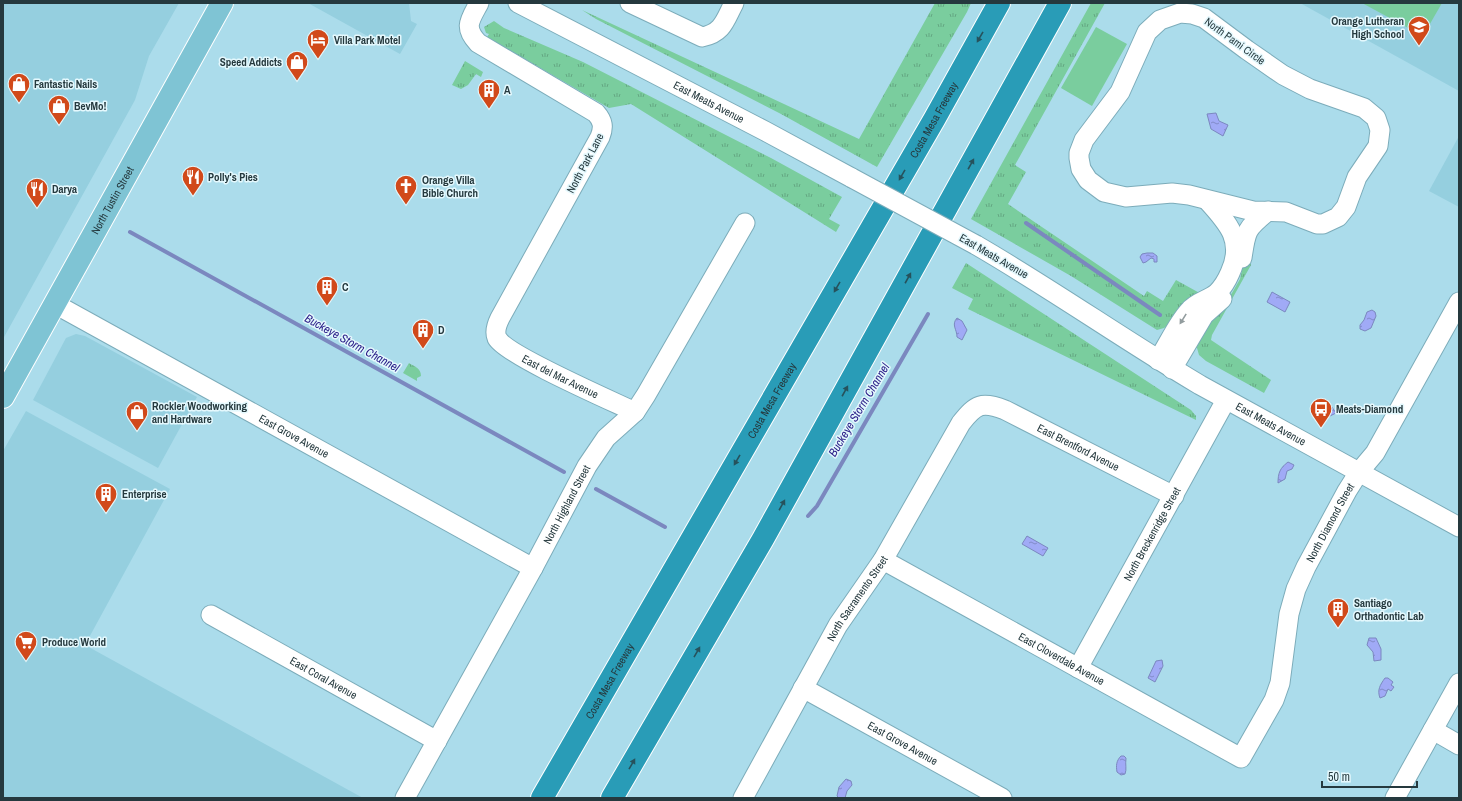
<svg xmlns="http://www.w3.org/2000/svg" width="1462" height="801" viewBox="0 0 1462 801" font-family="'Archivo Narrow',sans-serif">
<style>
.built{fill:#95cfdf}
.grass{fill:url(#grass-tufts)}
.garden{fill:#7acd9e}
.water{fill:url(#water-ripples);stroke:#7b88bf}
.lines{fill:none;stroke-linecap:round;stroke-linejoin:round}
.stream{stroke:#7b88bf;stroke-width:4}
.minor-casing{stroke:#7cacba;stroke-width:21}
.major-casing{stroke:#fff;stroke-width:24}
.highway-casing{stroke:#fff;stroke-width:24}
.minor{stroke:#fff;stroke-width:19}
.major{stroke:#7fc4d4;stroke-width:22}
.highway{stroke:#299cb7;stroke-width:22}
.minor-bridge-casing{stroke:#7cacba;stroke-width:21;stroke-linecap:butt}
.minor-bridge{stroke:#fff;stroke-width:19}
.oneway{fill:#26525c}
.oneway2{fill:#929c9e}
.labels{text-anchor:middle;stroke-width:3;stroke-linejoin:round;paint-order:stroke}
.poi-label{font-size:11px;font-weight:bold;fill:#25393e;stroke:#e4f8fd;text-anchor:start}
.street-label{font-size:11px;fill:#25393e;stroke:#e4f8fd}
.water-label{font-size:12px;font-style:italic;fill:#281b87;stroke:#e4f8fd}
</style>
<defs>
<pattern id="grass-tufts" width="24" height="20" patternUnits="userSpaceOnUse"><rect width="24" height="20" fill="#7acd9e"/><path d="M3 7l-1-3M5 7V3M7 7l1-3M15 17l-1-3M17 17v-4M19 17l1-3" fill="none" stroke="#64a782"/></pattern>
<pattern id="water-ripples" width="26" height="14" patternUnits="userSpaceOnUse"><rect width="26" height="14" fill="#a0aaf6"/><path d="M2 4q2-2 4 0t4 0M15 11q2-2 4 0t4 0" fill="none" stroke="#828bc9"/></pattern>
</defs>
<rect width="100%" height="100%" fill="#abdceb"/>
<g class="built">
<path d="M3 3H179L149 56 135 100 3 339Z"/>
<path d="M308 3H409L411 21 417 24 400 54Z"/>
<path d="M1300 3H1459V91Z"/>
<path d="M1459 136V207L1429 191Z"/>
<path d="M76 334 85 336 197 397 158 468 33 400 66 338Z"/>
<path d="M26 411 170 489 85 645 363 798H3V451Z"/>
</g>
<g class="grass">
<path d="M935 3H971L967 12 877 167 781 114 596 19 582 10 859 139Z"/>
<path d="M1091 3H1105L1015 165 1026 172 1008 204 1144 296 1147 291 1163 301 1176 280 1205 296 1170 324 1164 328 1157 330 1071 276 971 219Z"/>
<path d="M494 21 504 28 583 62 771 158 842 197 829 219 840 225 836 232 631 104 609 108 487 37 489 34 486 33 484 27Z"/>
<path d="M465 61 483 72 481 77 476 74 468 85 461 89 452 85Z"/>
<path d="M1245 257H1248L1251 265 1212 335 1211 340 1271 380 1264 393 1206 361 1199 355 1197 348 1194 347 1197 340 1232 293 1240 279Z"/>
<path d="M966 263 1191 410 1196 416V420L968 309 973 299 952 288Z"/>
<path d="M409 363C415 367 421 368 421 376L417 378V381L403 373Z"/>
</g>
<g class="garden">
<path d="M1362 3H1442L1423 36Z"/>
<path d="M1096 27 1127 44 1092 106 1061 88Z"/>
</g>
<g class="water">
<path d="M1216 113 1219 121 1228 125 1223 136 1211 129 1207 114Z"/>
<path d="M1147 253H1153L1157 256V262H1154V259L1151 258 1146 262 1143 263 1140 257 1142 254Z"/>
<path d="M1272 292 1290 302 1285 312 1267 302Z"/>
<path d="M1372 310 1375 312 1376 316 1371 328 1365 331 1360 329V325L1364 320 1367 312Z"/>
<path d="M957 318 962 321 967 330 962 340 957 337C957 329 951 325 957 318Z"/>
<path d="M1319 400H1327L1336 413 1328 417Z"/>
<path d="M1288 462 1294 465 1292 469 1287 471 1285 479 1278 483C1278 473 1280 468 1288 462Z"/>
<path d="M1027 536 1048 548 1043 556 1022 544Z"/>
<path d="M1369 638H1376L1381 649V660L1374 661 1373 652 1367 645Z"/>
<path d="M1162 660 1163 666 1155 682 1148 678 1156 661Z"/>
<path d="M1385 678H1388L1393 682 1391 685 1394 687 1391 691 1388 689 1385 696 1380 698C1377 690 1380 685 1385 678Z"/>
<path d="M1121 756H1124L1126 758C1125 765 1127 769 1125 774L1121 775 1117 772C1116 766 1116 761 1121 756Z"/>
<path d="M846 779 851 781 852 785 847 791 845 798H839L837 796 839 787Z"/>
</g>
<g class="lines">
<g class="stream">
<path d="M1026 223 1160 315"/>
<path d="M130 232 564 472"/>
<path d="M596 489 665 527"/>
<path d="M808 516 817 506 928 314"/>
</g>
<g class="minor-casing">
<g id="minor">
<path id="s1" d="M479 3C470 20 463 27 478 43L596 113C603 121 604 127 600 137L500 318C497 324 494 331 497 338 506 355 612 401 635 412"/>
<path id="s2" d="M518 3 765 131 852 178"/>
<path d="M630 3 702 37C723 33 725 20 734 3"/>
<path d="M1180 13 1192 14 1204 18 1247 50 1283 75 1310 89 1364 108 1376 118 1380 130 1378 146 1357 177 1346 207 1338 217 1323 224H1317L1286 212 1253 211 1189 195 1172 193 1126 197 1104 192 1088 180 1081 169 1079 158V153L1084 140 1120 92 1147 32 1160 20Z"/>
<path id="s3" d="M976 245C1052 289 1124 340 1200 385L1459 527"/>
<path d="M1242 258C1246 230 1246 229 1268 211"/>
<path id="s4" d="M55 304 533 568"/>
<path d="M1158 360C1168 345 1177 324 1189 311 1196 302 1209 300 1217 293 1223 287 1227 280 1230 273 1245 241 1228 223 1207 200"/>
<path d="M1172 369 1204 315 1222 299"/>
<path id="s5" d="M883 560 1241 758 1274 700 1280 683 1289 614 1296 589 1306 567 1347 491 1359 472 1375 453 1459 302"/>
<path id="s6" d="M211 615 437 741"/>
<path id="s7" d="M1078 668 1226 400"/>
<path id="s8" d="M803 688 1002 798"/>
<path d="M1433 730 1459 745"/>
<path id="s9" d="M405 798 533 568 587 466 606 438 635 412 646 395 745 223"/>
<path id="s10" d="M743 798 838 625 883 560 961 423C976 404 982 401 1005 410L1174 496"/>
<path d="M1395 798 1459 683"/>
</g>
</g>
<g class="major-casing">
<g id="major">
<path id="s11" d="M3 397 222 3"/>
</g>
</g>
<g class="highway-casing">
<g id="highway">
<path id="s12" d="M542 798 935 118 999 3"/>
<path d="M612 798 763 539 1060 3"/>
</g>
</g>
<use href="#minor" class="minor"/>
<use href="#major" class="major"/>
<use href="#highway" class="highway"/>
<g class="minor-bridge-casing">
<path id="minor-bridge" d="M852 178 976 245"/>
</g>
<use href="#minor-bridge" class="minor-bridge"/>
</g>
<defs><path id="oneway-solid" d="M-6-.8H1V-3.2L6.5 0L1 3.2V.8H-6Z"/></defs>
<g class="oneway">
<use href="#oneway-solid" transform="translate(980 37) rotate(120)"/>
<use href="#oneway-solid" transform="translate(971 164) rotate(-61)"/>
<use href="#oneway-solid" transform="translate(902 175) rotate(120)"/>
<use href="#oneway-solid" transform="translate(908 278) rotate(-61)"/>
<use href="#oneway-solid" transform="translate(837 287) rotate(120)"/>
<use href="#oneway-solid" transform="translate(845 391) rotate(-61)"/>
<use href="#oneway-solid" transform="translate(737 460) rotate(120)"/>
<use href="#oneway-solid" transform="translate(782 505) rotate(-61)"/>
<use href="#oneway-solid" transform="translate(697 652) rotate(-60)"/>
<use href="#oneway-solid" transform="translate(632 764) rotate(-60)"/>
</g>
<use class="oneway2" href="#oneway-solid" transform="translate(1183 319) rotate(122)"/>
<defs>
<g id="school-pin" transform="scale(1.15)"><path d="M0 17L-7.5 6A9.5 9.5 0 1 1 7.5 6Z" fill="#d1491a" stroke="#e4f8fd"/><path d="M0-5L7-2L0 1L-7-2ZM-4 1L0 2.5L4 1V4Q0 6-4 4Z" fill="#fff"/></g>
<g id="hotel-pin" transform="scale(1.15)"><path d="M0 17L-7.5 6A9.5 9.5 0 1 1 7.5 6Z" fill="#d1491a" stroke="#e4f8fd"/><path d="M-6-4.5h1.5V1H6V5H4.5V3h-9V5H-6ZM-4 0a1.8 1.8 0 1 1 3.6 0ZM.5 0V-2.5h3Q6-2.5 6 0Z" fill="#fff"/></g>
<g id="shop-pin" transform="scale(1.15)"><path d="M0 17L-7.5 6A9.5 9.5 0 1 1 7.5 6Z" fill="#d1491a" stroke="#e4f8fd"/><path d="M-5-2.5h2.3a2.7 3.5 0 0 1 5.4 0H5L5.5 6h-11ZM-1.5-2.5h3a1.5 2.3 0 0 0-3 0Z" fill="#fff"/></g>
<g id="building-pin" transform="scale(1.15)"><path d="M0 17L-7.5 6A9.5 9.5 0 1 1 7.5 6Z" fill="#d1491a" stroke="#e4f8fd"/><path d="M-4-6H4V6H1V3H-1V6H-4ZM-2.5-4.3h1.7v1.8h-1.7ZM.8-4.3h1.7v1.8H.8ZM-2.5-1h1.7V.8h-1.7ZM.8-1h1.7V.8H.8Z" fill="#fff"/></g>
<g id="restaurant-pin" transform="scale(1.15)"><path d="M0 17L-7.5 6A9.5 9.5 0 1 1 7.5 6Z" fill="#d1491a" stroke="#e4f8fd"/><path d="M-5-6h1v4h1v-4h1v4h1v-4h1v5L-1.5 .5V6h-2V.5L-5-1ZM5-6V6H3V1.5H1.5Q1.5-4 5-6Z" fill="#fff"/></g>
<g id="church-pin" transform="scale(1.15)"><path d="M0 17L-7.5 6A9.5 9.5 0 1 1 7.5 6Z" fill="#d1491a" stroke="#e4f8fd"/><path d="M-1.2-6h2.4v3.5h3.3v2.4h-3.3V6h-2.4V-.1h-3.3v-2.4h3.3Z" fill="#fff"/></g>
<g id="bus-pin" transform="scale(1.15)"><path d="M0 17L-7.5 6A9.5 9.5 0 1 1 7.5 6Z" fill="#d1491a" stroke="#e4f8fd"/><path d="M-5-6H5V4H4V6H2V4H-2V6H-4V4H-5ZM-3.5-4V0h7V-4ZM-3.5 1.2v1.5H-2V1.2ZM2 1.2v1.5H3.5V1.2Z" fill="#fff"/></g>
<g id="supermarket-pin" transform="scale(1.15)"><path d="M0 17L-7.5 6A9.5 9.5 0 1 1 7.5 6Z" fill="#d1491a" stroke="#e4f8fd"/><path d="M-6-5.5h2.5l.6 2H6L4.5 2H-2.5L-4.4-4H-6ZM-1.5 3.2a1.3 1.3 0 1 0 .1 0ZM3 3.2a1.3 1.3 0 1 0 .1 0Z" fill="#fff"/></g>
</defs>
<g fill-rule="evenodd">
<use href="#school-pin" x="1419" y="27"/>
<use href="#hotel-pin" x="318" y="40"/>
<use href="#shop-pin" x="297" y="62"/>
<use href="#shop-pin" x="19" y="84"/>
<use href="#building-pin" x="489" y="90"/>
<use href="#shop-pin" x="59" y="106"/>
<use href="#restaurant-pin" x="193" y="177"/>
<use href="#church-pin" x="406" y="186"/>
<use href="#restaurant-pin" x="37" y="189"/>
<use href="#building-pin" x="327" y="287"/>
<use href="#building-pin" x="423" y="330"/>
<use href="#bus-pin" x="1321" y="409"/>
<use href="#shop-pin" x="137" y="412"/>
<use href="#building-pin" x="106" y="494"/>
<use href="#building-pin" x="1338" y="609"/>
<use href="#supermarket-pin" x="26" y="642"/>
</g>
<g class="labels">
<g class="poi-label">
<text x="1404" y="25" text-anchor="end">Orange Lutheran<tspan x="1404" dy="13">High School</tspan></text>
<text x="334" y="44">Villa Park Motel</text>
<text x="282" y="66" text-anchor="end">Speed Addicts</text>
<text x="34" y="88">Fantastic Nails</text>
<text x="504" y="94">A</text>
<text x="74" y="110">BevMo!</text>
<text x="208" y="181">Polly's Pies</text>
<text x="422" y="184">Orange Villa<tspan x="422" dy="13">Bible Church</tspan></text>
<text x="52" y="193">Darya</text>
<text x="342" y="291">C</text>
<text x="438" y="334">D</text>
<text x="152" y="410">Rockler Woodworking<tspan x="152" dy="13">and Hardware</tspan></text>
<text x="1336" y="413">Meats-Diamond</text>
<text x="122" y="498">Enterprise</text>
<text x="1354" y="607">Santiago<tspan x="1354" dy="13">Orthadontic Lab</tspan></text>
<text x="42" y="646">Produce World</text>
</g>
<g class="street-label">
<text transform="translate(1235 41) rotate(36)" y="4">North Pami Circle</text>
<text dy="4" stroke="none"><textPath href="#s2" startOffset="215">East Meats Avenue</textPath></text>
<text dy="4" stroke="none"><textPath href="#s12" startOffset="783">Costa Mesa Freeway</textPath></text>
<text transform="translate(585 163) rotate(-62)" y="4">North Park Lane</text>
<text dy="4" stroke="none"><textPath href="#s11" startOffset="225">North Tustin Street</textPath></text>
<text transform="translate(994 256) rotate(30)" y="4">East Meats Avenue</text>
<text dy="4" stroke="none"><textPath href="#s1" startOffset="510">East del Mar Avenue</textPath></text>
<text dy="4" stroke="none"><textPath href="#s12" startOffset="459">Costa Mesa Freeway</textPath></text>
<text dy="4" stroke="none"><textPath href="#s3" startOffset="345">East Meats Avenue</textPath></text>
<text dy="4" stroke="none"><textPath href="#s4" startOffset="273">East Grove Avenue</textPath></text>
<text dy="4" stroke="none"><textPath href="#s10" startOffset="568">East Brentford Avenue</textPath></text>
<text dy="4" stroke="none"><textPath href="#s9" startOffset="335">North Highland Street</textPath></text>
<text dy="4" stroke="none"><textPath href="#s5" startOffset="664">North Diamond Street</textPath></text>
<text dy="4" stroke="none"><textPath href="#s7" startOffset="153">North Breckenridge Street</textPath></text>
<text dy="4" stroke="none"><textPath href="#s10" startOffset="230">North Sacramento Street</textPath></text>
<text dy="4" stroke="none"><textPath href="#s5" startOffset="204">East Cloverdale Avenue</textPath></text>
<text dy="4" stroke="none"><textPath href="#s6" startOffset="129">East Coral Avenue</textPath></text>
<text dy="4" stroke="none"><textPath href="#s12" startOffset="135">Costa Mesa Freeway</textPath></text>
<text dy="4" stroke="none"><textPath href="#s8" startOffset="114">East Grove Avenue</textPath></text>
</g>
<g class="water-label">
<text transform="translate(352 343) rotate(29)" y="4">Buckeye Storm Channel</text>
<text transform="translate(859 410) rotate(-59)" y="4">Buckeye Storm Channel</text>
</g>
</g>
<rect width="1462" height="801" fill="none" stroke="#25393e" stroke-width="8"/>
<path d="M1322 781v6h95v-6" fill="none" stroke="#25393e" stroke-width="2"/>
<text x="1328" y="781" font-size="12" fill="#25393e" stroke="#e4f8fd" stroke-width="3" paint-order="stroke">50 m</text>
</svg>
